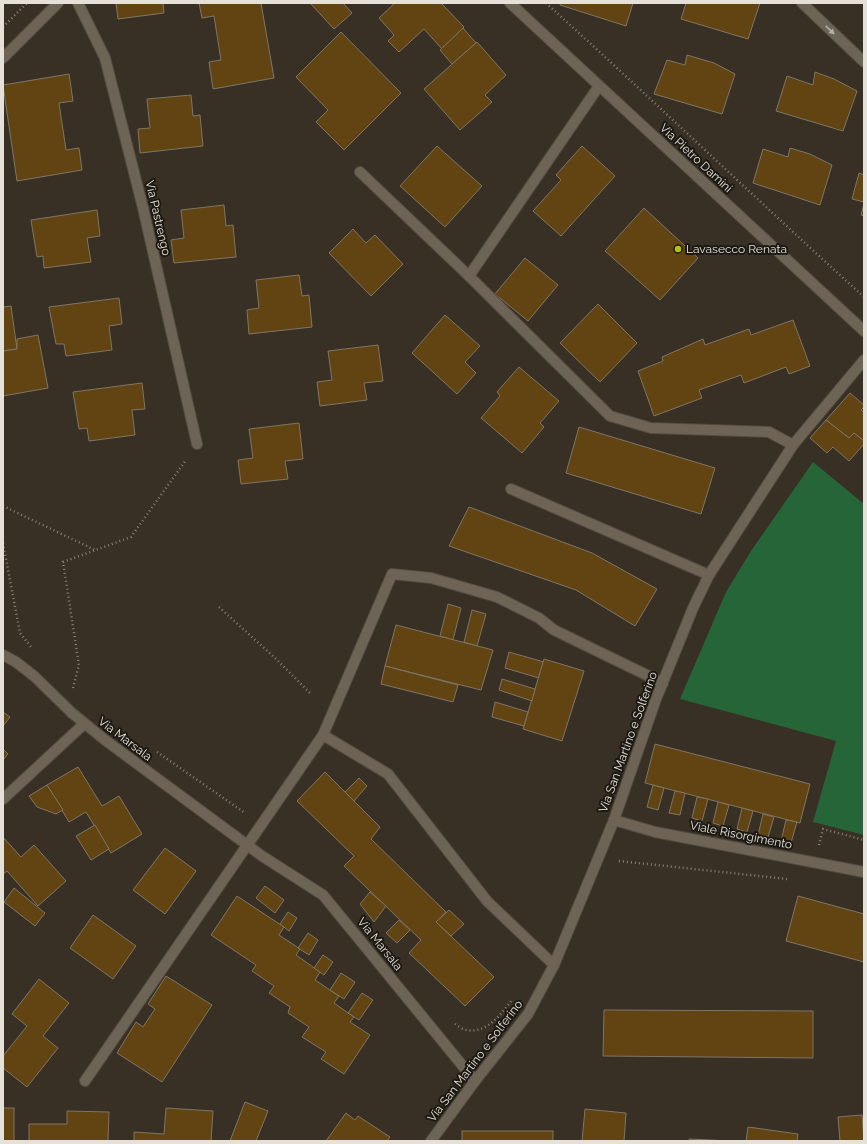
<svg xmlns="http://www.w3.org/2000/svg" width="867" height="1144" viewBox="0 0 867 1144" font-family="Raleway,sans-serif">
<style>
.green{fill:#266538}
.building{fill:#614411;stroke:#7f7567}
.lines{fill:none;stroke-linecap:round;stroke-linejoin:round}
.minor-casing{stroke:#524c41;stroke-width:12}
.path{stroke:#878076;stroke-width:2.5;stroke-dasharray:1 3;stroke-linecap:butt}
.minor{stroke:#6d6456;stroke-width:10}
.oneway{fill:#b5aea4}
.poi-dot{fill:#aec509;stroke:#1c1913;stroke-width:1.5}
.labels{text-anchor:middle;stroke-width:4;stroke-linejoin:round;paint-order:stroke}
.street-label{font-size:12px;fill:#e5e0d8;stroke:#1c1913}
.poi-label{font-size:12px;fill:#e5e0d8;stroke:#1c1913;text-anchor:start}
</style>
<rect width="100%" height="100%" fill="#383024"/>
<path class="green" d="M813 462 864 504V835L813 822 836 741 680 699 726 592 751 551Z"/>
<g class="building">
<path d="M116 3H163L164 13 118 19Z"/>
<path d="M199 3H261L274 78 213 89 209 62 221 60 214 16 202 18Z"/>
<path d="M310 3H343L352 13 334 29Z"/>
<path d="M395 3H441L464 27 442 49 424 29 399 52 388 41 394 35 379 18Z"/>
<path d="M561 3H633L626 26 560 5Z"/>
<path d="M686 3H760L748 39 681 19Z"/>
<path d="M463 28 476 43 452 64 440 50Z"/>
<path d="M341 32 401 93 344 150 316 122 328 110 296 77Z"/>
<path d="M477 42 506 75 485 95 492 102 460 130 424 89Z"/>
<path d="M687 55 714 63 735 74 722 114 654 94 667 60 685 65Z"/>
<path d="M815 72 834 79 857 91 843 131 776 111 787 76 813 85Z"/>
<path d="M69 74 73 101 59 103 66 150 79 148 82 170 17 181 3 85Z"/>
<path d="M191 95 193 116 200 115 203 146 140 153 138 129 150 128 147 99Z"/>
<path d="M437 146 482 186 445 227 400 186Z"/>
<path d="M582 146 615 176 561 236 533 211 561 180 556 175Z"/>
<path d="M790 148 810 154 832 165 820 205 753 183 763 149 788 157Z"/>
<path d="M859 173 864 175V202L852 199Z"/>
<path d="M864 204V216L861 215Z"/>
<path d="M224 205 226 226 233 225 236 257 174 263 171 240 184 238 181 210Z"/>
<path d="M644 208 698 258 660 300 605 251Z"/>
<path d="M97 210 100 236 87 238 91 262 44 268 43 256 37 257 31 220Z"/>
<path d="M353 229 366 243 375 235 403 264 371 296 329 253Z"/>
<path d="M525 258 558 285 528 321 495 294Z"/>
<path d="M299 275 302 296 309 295 312 327 249 334 247 310 259 308 256 280Z"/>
<path d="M119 298 122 324 109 326 112 350 66 356 64 344H56L49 307Z"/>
<path d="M598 304 637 343 600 382 560 343Z"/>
<path d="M11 306 17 349 3 351V307Z"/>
<path d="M445 315 480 346 465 362 476 373 457 394 412 353Z"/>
<path d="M793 320 810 366 789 374 786 367 744 383 741 375 699 390 702 398 654 416 638 371 663 361 662 357 703 339 705 345 749 329 751 335Z"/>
<path d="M38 335 48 388 3 396V351L17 349V339Z"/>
<path d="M378 345 383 381 364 383 367 400 320 406 317 382 332 380 328 351Z"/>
<path d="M519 367 559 401 540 423 544 427 522 453 481 418 500 396 497 392Z"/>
<path d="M142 383 145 409 132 410 135 435 89 441 87 428 79 429 73 392Z"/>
<path d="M850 393 864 405V407L861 410 864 412V441L854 433 849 438 826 420Z"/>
<path d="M826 420 849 438 854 433 864 441V444L849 461 833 447 827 453 810 438Z"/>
<path d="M299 423 303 459 285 461 288 479 241 484 238 460 253 458 249 429Z"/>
<path d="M579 427 715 468 701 514 566 473Z"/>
<path d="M469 507 592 553 657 589 635 626 576 590 449 546Z"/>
<path d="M448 604 461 608 453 640 440 636Z"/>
<path d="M472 610 486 614 477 646 464 642Z"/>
<path d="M396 625 493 650 481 690 385 666Z"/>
<path d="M509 652 544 662 539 678 505 668Z"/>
<path d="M544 659 584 671 562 741 523 729Z"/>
<path d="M385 666 458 685 453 702 381 684Z"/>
<path d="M502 679 535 689 532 701 499 690Z"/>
<path d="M495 702 528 712 524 726 492 717Z"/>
<path d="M3 712 10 717 3 726Z"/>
<path d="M655 744 810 784 800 823 645 783Z"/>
<path d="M3 749 8 754 3 760Z"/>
<path d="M78 767 102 806 119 796 142 834 111 853 86 812 69 822 47 785Z"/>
<path d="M325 772 380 827 371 839 446 912 436 922 494 977 465 1006 409 953 421 940 344 866 354 856 297 801Z"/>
<path d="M359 778 367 786 354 801 345 792Z"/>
<path d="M47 785 63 810 56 814 37 807 29 796Z"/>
<path d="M653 785 664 788 658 810 647 807Z"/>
<path d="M675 791 685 793 680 815 669 813Z"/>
<path d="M697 797 708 799 702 821 692 818Z"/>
<path d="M718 802 729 805 723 826 713 823Z"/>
<path d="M742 808 753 811 747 832 737 829Z"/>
<path d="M763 814 774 817 768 837 758 835Z"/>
<path d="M786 820 797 822 791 843 781 841Z"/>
<path d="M95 825 109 849 91 860 76 836Z"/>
<path d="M3 837 21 857 34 845 66 881 38 906 7 871 3 874Z"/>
<path d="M165 848 196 871 165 914 133 890Z"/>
<path d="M265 886 284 900 275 913 256 898Z"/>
<path d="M14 888 45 913 35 926 4 902Z"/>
<path d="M370 892 386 906 374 922 360 904Z"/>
<path d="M237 896 284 927 279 935 300 949 296 955 320 972 315 980 339 996 334 1003 354 1017 350 1022 370 1035 344 1074 321 1059 326 1052 302 1037 309 1027 288 1013 290 1007 269 993 274 986 252 971 256 965 211 935Z"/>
<path d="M798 896 864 914V962L786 941Z"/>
<path d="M449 910 464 924 451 936 436 922Z"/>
<path d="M288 912 297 918 289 931 280 924Z"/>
<path d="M93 915 136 946 113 979 70 948Z"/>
<path d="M399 920 410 930 397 943 386 933Z"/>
<path d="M308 933 318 940 309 955 298 948Z"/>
<path d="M323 955 333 962 324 975 314 968Z"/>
<path d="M341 973 355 982 344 999 330 990Z"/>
<path d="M166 976 212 1005 162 1082 117 1053 136 1022 143 1027 155 1009 148 1004Z"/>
<path d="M39 979 69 1003 43 1036 58 1048 27 1087 3 1068V1056L27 1026 12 1014Z"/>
<path d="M362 993 373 1000 359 1020 348 1013Z"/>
<path d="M604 1010 813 1011V1058L603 1056Z"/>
<path d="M245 1102 268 1111 256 1141H230Z"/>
<rect x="3" y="1108" width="11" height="33"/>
<path d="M166 1108 213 1111 211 1141H134V1132L164 1134Z"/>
<path d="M585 1109 626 1113 624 1141H582Z"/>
<path d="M67 1111 109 1112 108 1141H29V1124H67Z"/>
<path d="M346 1113 355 1120 358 1116 390 1137 387 1141H326Z"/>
<path d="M862 1115 864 1141H840L838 1117Z"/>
<path d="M748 1127 798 1134 797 1141H746Z"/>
<rect x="462" y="1131" width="91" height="10"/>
<path d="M689 1139 731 1141H689Z"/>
</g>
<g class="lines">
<g class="minor-casing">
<g id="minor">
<path d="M78 3 105 58 143 208 197 444"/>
<path d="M510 3 864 331"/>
<path d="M802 3 864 62"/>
<path d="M3 58 58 3"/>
<path d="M360 172 469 276 610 416 651 428 769 432 793 445"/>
<path d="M469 276 599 86"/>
<path d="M511 489 709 575"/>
<path d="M3 655 16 662 34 676 72 713 105 740 262 856 323 895 475 1081"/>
<path d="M323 735 388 774 487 901 554 965"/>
<path d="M3 799 84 724"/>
<path d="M614 820 655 832 864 872"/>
<path d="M85 1081 323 735 392 574 431 578 497 597 539 618 554 630 663 683"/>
<path d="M431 1141 475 1081 528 1014 554 965 614 820 656 699 693 608 709 575 793 445 864 360"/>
</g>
</g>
<g class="path">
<path d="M546 3C653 100 757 200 864 297"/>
<path d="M3 27 27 3"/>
<path d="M3 506 95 550"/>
<path d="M3 543 20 633 31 647"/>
<path d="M219 607 275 658 311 694"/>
<path d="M73 688 79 665 63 562 131 537 186 460"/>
<path d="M157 752 245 813"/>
<path d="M819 845 823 829 864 840"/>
<path d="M619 861 787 879"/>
<path d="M455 1024C458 1026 462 1029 466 1030 487 1034 501 1014 512 1000"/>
</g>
<use href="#minor" class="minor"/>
</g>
<defs><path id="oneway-solid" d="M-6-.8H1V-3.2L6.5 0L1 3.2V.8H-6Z"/></defs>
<use class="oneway" href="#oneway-solid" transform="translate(830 30) rotate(44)"/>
<circle class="poi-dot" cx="678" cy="249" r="4"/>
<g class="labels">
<g class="street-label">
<text transform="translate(696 158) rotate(43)" y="4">Via Pietro Damini</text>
<text transform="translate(158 218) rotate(77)" y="4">Via Pastrengo</text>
<text transform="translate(125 739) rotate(37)" y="4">Via Marsala</text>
<text transform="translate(628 742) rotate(-70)" y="4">Via San Martino e Solferino</text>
<text transform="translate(741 835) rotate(11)" y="4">Viale Risorgimento</text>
<text transform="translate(380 944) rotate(51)" y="4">Via Marsala</text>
<text transform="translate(475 1061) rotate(-53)" y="4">Via San Martino e Solferino</text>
</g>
<g class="poi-label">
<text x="686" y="253">Lavasecco Renata</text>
</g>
</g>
<rect width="867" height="1144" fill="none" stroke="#e5e0d8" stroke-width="8"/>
</svg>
